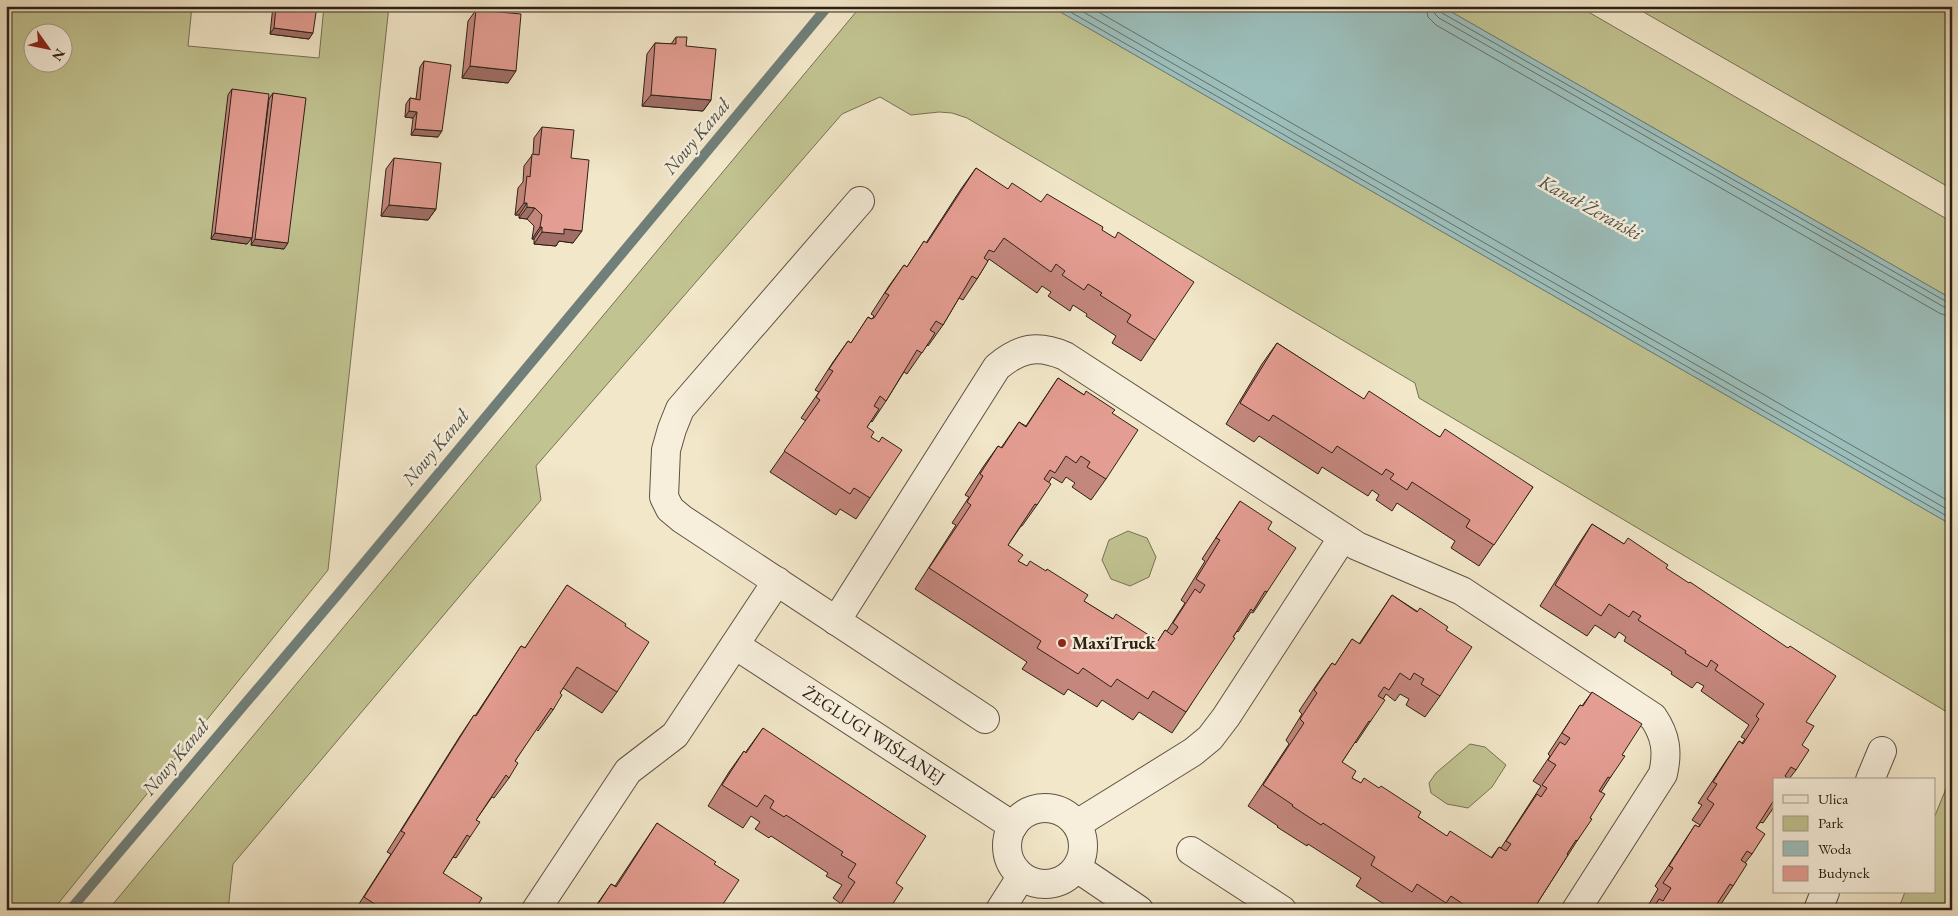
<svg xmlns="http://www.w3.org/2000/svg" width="1958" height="916" viewBox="0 0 1958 916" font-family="'EB Garamond',serif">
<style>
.green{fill:#c1c391;stroke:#777254;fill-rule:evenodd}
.water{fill:#9cbfbc;stroke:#707f7a}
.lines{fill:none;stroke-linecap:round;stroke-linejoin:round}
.shore{stroke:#647069;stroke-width:1}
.stream{stroke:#707f7a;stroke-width:10}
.minor-casing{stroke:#5e5243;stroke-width:30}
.minor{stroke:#f7efdc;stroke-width:28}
.wall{fill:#c4877e;stroke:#2d2016}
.shaded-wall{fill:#a06e66;stroke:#2d2016}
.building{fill:#e49d92;stroke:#2d2016}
.poi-dot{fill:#8f2418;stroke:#f7efdc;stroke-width:2}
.labels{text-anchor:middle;stroke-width:5;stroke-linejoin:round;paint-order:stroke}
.poi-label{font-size:18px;font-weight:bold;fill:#2d2016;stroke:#f7efdc;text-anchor:start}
.street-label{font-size:18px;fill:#2d2016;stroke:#f7efdc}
.water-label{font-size:19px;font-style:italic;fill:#4e5048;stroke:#f7efdc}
</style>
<rect width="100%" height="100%" fill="#f2e7c9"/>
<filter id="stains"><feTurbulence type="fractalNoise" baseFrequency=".004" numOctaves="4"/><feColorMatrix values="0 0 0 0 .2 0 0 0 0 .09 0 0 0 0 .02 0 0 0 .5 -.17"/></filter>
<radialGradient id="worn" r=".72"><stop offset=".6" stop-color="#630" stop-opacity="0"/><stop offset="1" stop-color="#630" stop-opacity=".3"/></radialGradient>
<g class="green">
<path d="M6 6H192L188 46 319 58 324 6H389L328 570 53 910H6ZM32 32H62V62H32Z"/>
<path d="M861 6H1050L1952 525V715L1419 398 1415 383 967 118 952 113 939 112 911 115 880 97 842 114 536 466 541 500 233 864 228 910H108Z"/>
<path d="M1441 6H1578L1952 222V299Z"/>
<path d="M1633 6H1952V189Z"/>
<path d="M1128 531 1147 538 1156 557 1149 577 1130 586 1111 579 1102 560 1109 540Z"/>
<path d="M1470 744 1485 747 1506 765 1492 787 1468 808 1447 804 1431 793 1429 783 1436 773Z"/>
<path d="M1952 774V910H1898L1905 892H1934V818Z"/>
</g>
<path class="water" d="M1050 6H1441L1952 299V525Z"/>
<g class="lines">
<g class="shore">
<path d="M1060 6 1952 519"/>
<path d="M1073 6 1952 512"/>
<path d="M1088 6 1952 503"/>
<path d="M1426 6 1428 17 1436 25 1941 314 1952 316"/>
<path d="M1433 6 1435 14 1439 18 1944 307 1952 309"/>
<path d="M1439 6 1442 13 1947 302 1952 303"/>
</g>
<path class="stream" d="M70 910 339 593 828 6"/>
<g class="minor-casing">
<g id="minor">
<path d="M860 201 680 409 672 429 666 450 664 497 670 509 682 519 985 719"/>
<path d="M836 621 997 367C1020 348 1037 344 1065 356L1357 546 1462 591 1653 717C1666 736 1668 752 1663 774L1576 910"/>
<path d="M735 645 1013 826"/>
<path d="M1870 780 1882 751"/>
<circle cx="1045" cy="846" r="38"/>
<path d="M1077 824 1193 752 1210 738 1226 717 1343 537"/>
<path d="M1191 851 1282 910"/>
<path d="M1077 868 1139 910"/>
<path d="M536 910 628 771 675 735 777 581"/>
<path d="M1000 910 1021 877"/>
<path d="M1818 910 1825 892"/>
</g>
</g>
<use href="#minor" class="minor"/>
</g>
<g class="wall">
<path d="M273 6H317L309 39 270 34Z"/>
<path d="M476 10 508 83 462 78 468 21Z"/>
<path d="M676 37 686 46 711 100 703 111 642 106 647 54 655 43 671 44Z"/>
<path d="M424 61 438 137 411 135 413 118 405 117 406 104 410 98 416 99 420 67Z"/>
<path d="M232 89 247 244 211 239 228 95Z"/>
<path d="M273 93 284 249 251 245 269 99Z"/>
<path d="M542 127 571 158 573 243 559 241 556 246 534 244V239H532L534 226 527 219 519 218V215H515L518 188 523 182 524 166 533 154 534 138Z"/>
<path d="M394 158 436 209 428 220 381 216 386 169Z"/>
<path d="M976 168 1007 189 1041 202 1102 230 1155 340 1141 361 1112 343 1116 336 1086 316 1087 314 1073 305 1070 311 1048 296 1051 292 1042 286 1037 293 989 259 977 279 963 300 959 298 943 325 928 346 927 345 907 374 904 372 886 401 872 422 871 421 867 427 871 437 870 498 856 519 840 509 836 515 770 472 806 421 801 418 819 392 815 390 833 362 848 341 851 343 868 317 872 319 874 316 871 314 889 286 904 265 907 267 924 241 926 243 961 189Z"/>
<path d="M1277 343 1363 399 1438 436 1533 487 1479 566 1451 548 1455 541 1397 503 1392 511 1376 500 1379 495 1372 490 1368 496 1322 467 1318 474 1259 436 1254 442 1226 424 1262 364Z"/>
<path d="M1058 378 1112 413 1106 479 1091 500 1072 487 1075 483 1066 477 1062 483 1052 477 1049 482 1037 505 1022 526H1021L1008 545 1018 561 1113 619 1158 641 1165 630 1167 631 1185 603 1181 600 1205 561 1202 559 1240 501 1268 529 1267 592 1253 613 1251 612 1238 632 1237 631 1186 712 1172 733 1139 712 1133 720 1102 700 1097 707 1068 689 1064 695 1022 669 1027 662 915 589 956 525 952 523 969 497 965 495 983 467 998 446 1001 448 1019 422 1026 426Z"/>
<path d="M1592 524 1624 544 1666 568 1806 722 1796 770 1789 779 1774 780V807L1763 823 1760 822 1756 828 1752 854 1745 863 1733 886 1719 907 1716 906 1713 910H1652L1654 907 1649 904 1658 889 1655 886 1695 825 1698 827 1700 825 1692 820 1702 805 1698 803 1739 741 1742 743 1745 739 1741 737 1749 725 1701 691 1704 686 1697 682 1692 688 1671 674 1672 672 1624 641 1626 637 1619 632 1615 638 1595 625 1587 636 1540 606 1578 545Z"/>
<path d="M567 585 625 626 617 692 602 713 563 688 560 693 553 710 538 731 536 729 515 761 509 778 494 798 492 797 476 820 470 837 456 858 453 857 443 873 475 910H355L391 854 387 852 460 736 474 715 475 716 521 646 525 648Z"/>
<path d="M1392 595 1446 630 1440 696 1425 717 1406 705 1409 699 1400 694 1395 701 1386 694 1370 722 1356 743 1355 742 1342 762 1352 778 1418 817 1446 836 1491 858 1499 847 1501 848 1541 786 1533 781 1550 756 1548 754 1580 705 1582 706 1592 692 1622 755 1610 778 1601 792 1590 818 1577 841 1533 910H1409L1402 905 1399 910H1393L1356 886 1361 878 1308 844 1307 846 1277 827 1278 826 1248 806 1289 744 1286 740 1302 714 1299 711 1317 684 1332 663 1335 665 1352 639 1359 644Z"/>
<path d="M763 728 896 883 892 905 899 910H836L840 903 833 898 842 885 826 876 828 873 771 836 769 838 755 829 760 822 751 816 743 828 708 806 729 772 744 751 745 753Z"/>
<path d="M657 823 714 864 719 910H593L611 884 615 886Z"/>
</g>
<g class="shaded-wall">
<path d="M274 28 313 33 309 39 270 34Z"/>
<path d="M470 66 516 71 508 83 462 78Z"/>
<path d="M651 95 711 100 703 111 642 106Z"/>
<path d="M409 111 417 112 413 118 405 117Z"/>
<path d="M415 129 442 131 438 137 411 135Z"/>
<path d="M524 203H527L519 215H515Z"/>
<path d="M389 205 436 209 428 220 381 216Z"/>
<path d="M527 207 535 208 527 219 519 218Z"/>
<path d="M540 227H542L534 239H532Z"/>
<path d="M564 229 582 231 573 243 559 241 556 246 534 244 542 232Z"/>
<path d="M215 233 252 238 247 244 211 239Z"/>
<path d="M255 239 288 243 284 249 251 245Z"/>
</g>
<g class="building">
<path d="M276 6H317L313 33 274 28Z"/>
<path d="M476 10 521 14 516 71 470 66Z"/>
<path d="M676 37H687L686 46 716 49 711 100 651 95 655 43 676 44Z"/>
<path d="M424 61 451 65 442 131 415 129 417 112 409 111 410 98 420 100Z"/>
<path d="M232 89 269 94 252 238 215 233Z"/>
<path d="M273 93 306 98 288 243 255 239Z"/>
<path d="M542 127 574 130 571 158 589 160 582 231 564 229V234L542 232V227H540L542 215 535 208 527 207V203H524L527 176 530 177 532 154 539 155Z"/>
<path d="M394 158 441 163 436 209 389 205Z"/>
<path d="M976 168 1008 189 1012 183 1041 202 1047 194 1103 227 1102 230 1115 238 1118 232 1194 282 1155 340 1127 322 1131 315 1100 295 1102 293 1088 284 1084 290 1062 275 1065 271 1056 264 1051 272 1004 238 994 252 989 250 984 258 988 261 977 279 972 276 943 325 936 321 930 330 935 333 922 353 917 350 886 401 880 396 874 406 879 409 867 427 874 432 871 437 879 442 882 437 902 450 870 498 854 488 850 494 784 451 820 400 816 397 833 371 829 369 848 341 851 343 868 317 871 319 874 318 889 295 885 293 904 265 907 267 924 241 927 243Z"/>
<path d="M1277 343 1364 399 1369 391 1438 436 1440 437 1445 429 1533 487 1494 545 1466 527 1470 520 1412 482 1407 490 1390 479 1394 474 1386 469 1382 475 1337 446 1332 453 1273 415 1269 421 1240 403Z"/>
<path d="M1058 378 1084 395 1086 391 1115 410 1112 413 1138 430 1106 479 1087 467 1090 462 1081 456 1076 463 1066 456 1055 473 1050 470 1044 479 1051 484 1037 505 1035 504 1008 545 1023 555 1018 561 1027 566 1030 561 1046 571 1047 569 1088 595 1084 601 1113 619 1116 614 1158 641 1165 630 1172 635 1178 627 1173 623 1195 589 1200 593 1205 585 1196 579 1220 540 1216 538 1240 501 1272 522 1268 529 1296 548 1267 592 1265 591 1253 611 1251 609 1233 637 1235 638 1186 712 1153 691 1148 699 1117 679 1111 687 1083 668 1078 674 1037 648 1041 641 929 568 971 505 967 502 983 476 980 474 998 446 1002 448 1019 422 1026 427Z"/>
<path d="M1592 524 1624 544 1628 538 1668 565 1666 568 1689 583 1690 582 1788 648 1790 646 1836 676 1806 722 1814 726 1802 745 1809 750 1796 770 1791 767 1785 776 1790 780H1774V800L1756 828 1765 834 1752 854 1747 851 1741 860 1747 864 1733 886 1730 884 1713 910H1652L1659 899 1663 901 1671 888 1663 883 1673 868 1669 866 1695 825 1699 827 1714 804 1707 799 1717 784 1713 782 1739 741 1743 744 1759 719 1756 716 1764 704 1715 670 1718 665 1711 660 1707 667 1685 653 1686 651 1638 620 1641 616 1633 611 1629 617 1609 604 1601 616 1555 585Z"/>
<path d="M567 585 626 624 625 626 649 642 617 692 577 667 560 693 562 695 553 710 551 708 515 761 518 763 509 778 506 775 476 820 480 822 470 837 467 835 443 873 482 898 475 910H384L364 897 405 833 401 831 474 715 476 716 521 646 525 648Z"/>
<path d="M1392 595 1417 612 1420 608 1448 627 1446 630 1472 647 1440 696 1421 684 1424 679 1414 673 1410 680 1400 673 1389 690 1384 687 1378 696 1385 700 1370 722 1369 721 1342 762 1356 771 1352 778 1361 783 1364 778 1379 788 1381 786 1421 812 1418 817 1447 836 1450 831 1492 858 1499 847 1506 851 1511 844 1506 841 1537 794 1541 797 1547 788 1542 785 1556 765 1548 760 1560 742 1565 745 1570 738 1562 733 1580 705 1583 706 1592 692 1642 724 1622 755 1625 756 1610 778 1608 777 1599 791 1605 794 1590 818 1592 819 1577 841 1576 840 1567 854 1568 855 1533 910H1490L1487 908 1485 910H1472L1451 896 1446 903 1417 884 1412 892 1371 865 1375 857 1323 823 1321 825 1292 806 1293 805 1263 785 1304 723 1300 719 1317 693 1314 690 1332 663 1335 665 1352 639 1360 644Z"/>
<path d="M763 728 926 836 896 883 903 888 892 905 899 910H837L855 882 848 877 856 864 841 855 843 852 786 815 784 817 770 808 774 801 765 795 757 807 722 785 744 751 746 753Z"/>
<path d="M657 823 716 862 714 864 739 880 719 910H674L667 905 663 910H594L611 884 616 887Z"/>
</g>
<circle class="poi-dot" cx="1062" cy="643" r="5"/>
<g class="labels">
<g class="poi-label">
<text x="1072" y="649">MaxiTruck</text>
</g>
<g class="street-label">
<text transform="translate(874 735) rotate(33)" y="6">ŻEGLUGI WIŚLANEJ</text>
</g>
<g class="water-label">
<text transform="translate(696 136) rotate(-50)" y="7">Nowy Kanał</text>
<text transform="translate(1591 207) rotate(29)" y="7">Kanał Żerański</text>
<text transform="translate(435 447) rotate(-50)" y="7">Nowy Kanał</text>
<text transform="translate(175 757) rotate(-50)" y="7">Nowy Kanał</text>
</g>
</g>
<rect width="1958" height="916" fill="none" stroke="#f2e7c9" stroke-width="25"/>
<rect x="8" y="8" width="1943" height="901" fill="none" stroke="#2d2016" stroke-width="2.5"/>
<rect x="12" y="12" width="1933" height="891" fill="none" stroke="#2d2016"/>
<rect x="1773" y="778" width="162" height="115" fill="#f7efdc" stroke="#a69c8d"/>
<rect x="1783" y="795" width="25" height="8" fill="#f7efdc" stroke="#a69c8d"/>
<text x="1818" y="804" font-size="15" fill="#2d2016">Ulica</text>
<rect x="1783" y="816" width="25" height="15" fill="#c1c391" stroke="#a69c8d"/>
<text x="1818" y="828" font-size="15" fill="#2d2016">Park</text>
<rect x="1783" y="841" width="25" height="15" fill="#9cbfbc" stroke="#a69c8d"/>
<text x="1818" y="854" font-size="15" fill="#2d2016">Woda</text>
<rect x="1783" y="866" width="25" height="15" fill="#e49d92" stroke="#a69c8d"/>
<text x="1818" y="878" font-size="15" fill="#2d2016">Budynek</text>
<g transform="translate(48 48) rotate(123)"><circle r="24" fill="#f7efdc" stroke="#a69c8d"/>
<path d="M0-4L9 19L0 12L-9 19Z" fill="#8f2418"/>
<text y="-8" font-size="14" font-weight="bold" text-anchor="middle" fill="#2d2016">N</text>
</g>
<rect width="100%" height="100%" filter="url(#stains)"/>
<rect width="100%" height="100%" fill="url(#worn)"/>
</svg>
